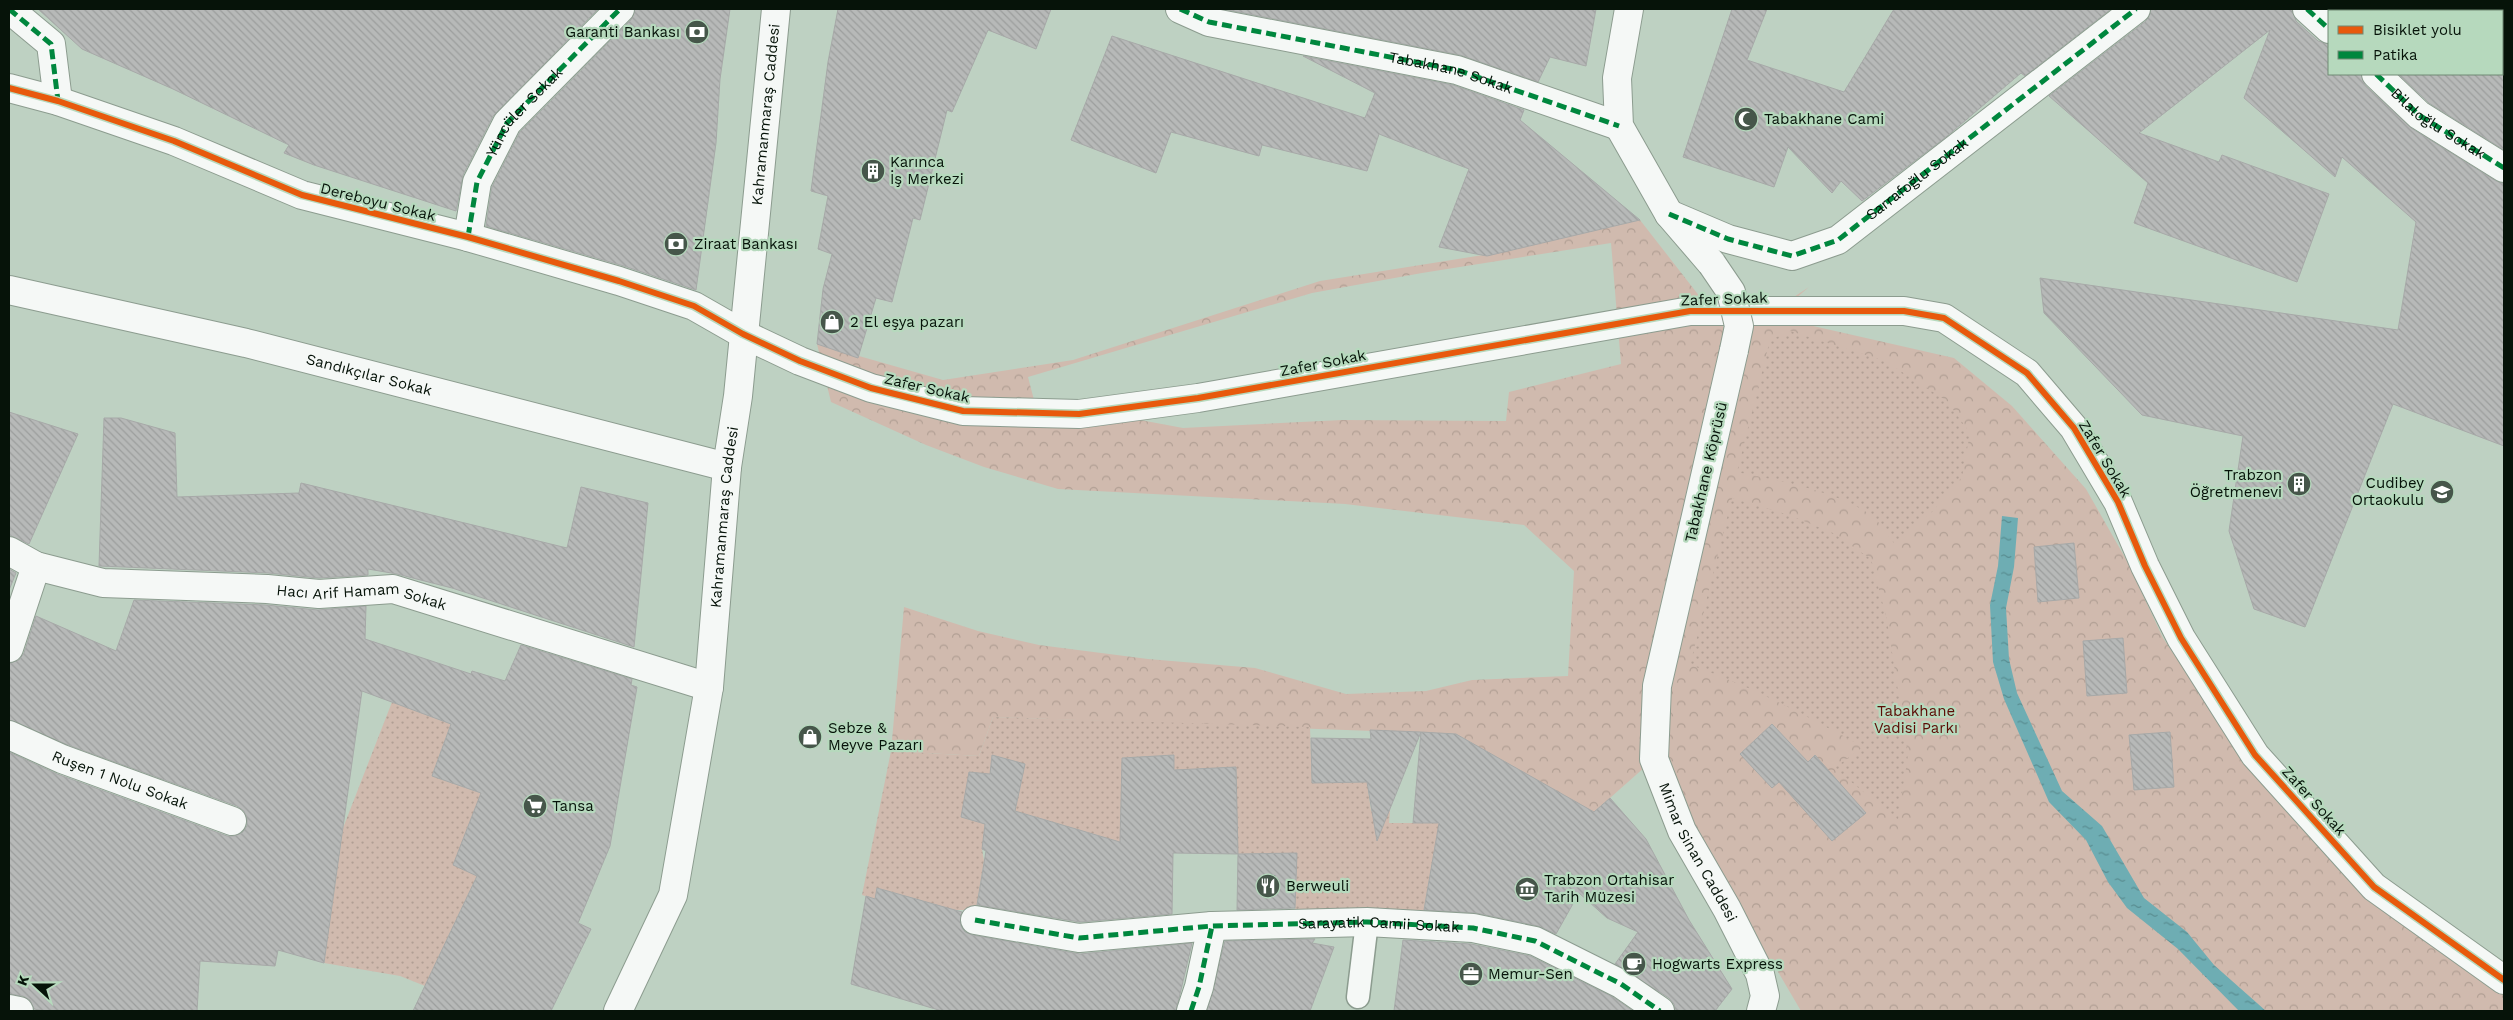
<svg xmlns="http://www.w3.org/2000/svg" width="2513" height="1020" viewBox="0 0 2513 1020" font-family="'Work Sans',sans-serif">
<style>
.park{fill:url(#park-crowns);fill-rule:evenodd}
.garden{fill:url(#garden-dots)}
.water{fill:url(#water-ripples)}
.building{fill:url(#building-back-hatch);stroke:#a7a9a8}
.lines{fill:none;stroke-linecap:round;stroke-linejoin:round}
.lane-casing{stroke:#8c9c8f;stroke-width:25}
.street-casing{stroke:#8c9c8f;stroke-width:30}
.secondary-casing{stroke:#8c9c8f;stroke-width:30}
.lane{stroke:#f5f8f6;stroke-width:22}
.street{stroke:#f5f8f6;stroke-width:28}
.secondary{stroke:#f5f8f6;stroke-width:28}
.secondary-bridge-casing{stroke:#8c9c8f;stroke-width:30;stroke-linecap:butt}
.secondary-bridge{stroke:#f5f8f6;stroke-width:28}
.quiet{stroke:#00873e;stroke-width:5;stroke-dasharray:10 5;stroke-linecap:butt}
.cycleway-casing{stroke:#b6d9bd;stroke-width:9}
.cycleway{stroke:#e8590c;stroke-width:6}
.labels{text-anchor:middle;stroke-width:4.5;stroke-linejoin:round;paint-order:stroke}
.poi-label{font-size:15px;fill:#061309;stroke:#b6d9bd;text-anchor:start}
.street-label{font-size:15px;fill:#061309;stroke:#b6d9bd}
.park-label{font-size:15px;fill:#5c0c05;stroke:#b6d9bd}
</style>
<defs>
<pattern id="park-crowns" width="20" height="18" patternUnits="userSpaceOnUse" patternTransform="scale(1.25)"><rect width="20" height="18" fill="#d0baae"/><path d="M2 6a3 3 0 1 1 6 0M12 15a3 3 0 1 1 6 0" fill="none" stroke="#b19f94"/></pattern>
<pattern id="garden-dots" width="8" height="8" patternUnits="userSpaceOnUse" patternTransform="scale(1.25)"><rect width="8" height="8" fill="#d0baae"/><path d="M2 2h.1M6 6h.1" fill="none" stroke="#b19f94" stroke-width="1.8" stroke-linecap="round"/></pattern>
<pattern id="water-ripples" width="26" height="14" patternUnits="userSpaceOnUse" patternTransform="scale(1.25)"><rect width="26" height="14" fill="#6eadb3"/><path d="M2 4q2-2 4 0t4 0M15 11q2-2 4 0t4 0" fill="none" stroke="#588c90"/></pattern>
<pattern id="building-back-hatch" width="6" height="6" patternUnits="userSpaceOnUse" patternTransform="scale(1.25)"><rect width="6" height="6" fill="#b7b9b8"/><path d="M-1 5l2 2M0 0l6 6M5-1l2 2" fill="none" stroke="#9c9e9d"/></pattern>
</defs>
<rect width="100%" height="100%" fill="#bed1c2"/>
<path class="park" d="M1640 220 1732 338 1809 287 1774 317 1954 358 2012 406 2086 489 2127 561 2163 638 2244 759 2504 989V1011H1801L1777 970 1727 909 1654 759 1593 813 1456 734 993 717 979 756 891 751 904 607 978 631 1039 645 1148 659 1255 668 1346 694 1426 691 1472 680 1568 676 1574 571 1524 525 1345 504 1058 489 984 467 926 445 831 402 817 344 943 380 1073 360 1320 281 1483 255ZM1611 243 1621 364 1509 392 1506 421 1342 420 1183 428 1034 400 1028 377 1312 293 1422 273Z"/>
<g class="garden">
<path d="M1790 331 1885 361 1947 401 1970 433 1962 477 1933 511 1894 543C1887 535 1881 523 1872 516 1838 491 1779 481 1737 472L1770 340Z"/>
<path d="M1732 498 1789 515 1833 533 1871 559 1887 620 1908 755 1898 820 1834 768 1863 747C1807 716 1751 686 1690 665Z"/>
<path d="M392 702 451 724 432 776 499 799 454 864 477 876 425 986 400 976 324 963 343 828Z"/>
<path d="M993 717 1310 727 1312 783 1369 782 1368 789 1371 811H1390L1389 823H1418V810L1479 831 1434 852 1423 915 1295 913 1297 853 1238 854 1236 767 1174 770V755L1122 758 1121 888 1079 830 1015 811 1025 764 992 756 990 774 961 817 985 824 982 849 984 861 976 910H936L923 901 877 888 875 899 862 895 891 751 979 756Z"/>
</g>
<path class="water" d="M2002 516 2018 518 2014 567 2006 608 2009 659 2017 693 2062 791 2102 826 2144 898 2187 932 2214 965 2266 1011H2239L2178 949 2127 908 2108 882 2086 840 2049 802 2004 699 1993 662 1990 605 1998 566Z"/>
<g class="building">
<path d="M38 9H598L493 116 463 175 456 211 314 165 284 153 289 145 173 89 82 49Z"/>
<path d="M635 9H730L720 79 716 143 696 290 624 266 486 226 492 187 520 132 631 20Z"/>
<path d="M838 9H1051L1036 49 988 30 952 112 947 110 920 220 913 218 892 302 876 298 858 358 817 344 823 289 832 254 818 249 828 196 811 191 828 62Z"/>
<path d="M1223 9H1596L1586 66 1550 57 1538 82 1460 55Z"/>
<path d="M1732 9H1767L1747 60 1844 92 1894 9H2111L2025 76 2021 73 1946 137 1862 201 1841 181 1832 193 1788 147 1774 187 1683 157Z"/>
<path d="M2151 9H2292L2296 21 2318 41 2329 44V74H2361L2365 85 2411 128 2496 181 2504 184V446L2393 404 2305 627 2254 609 2229 531 2243 436 2142 415 2044 313 2040 278 2398 330 2416 222 2342 157 2335 177 2244 98 2270 30 2139 133 2219 162 2222 155 2329 194 2297 282 2134 223 2148 183 2049 96 2146 21Z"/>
<path d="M1112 36 1365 118 1375 93 1303 56 1453 85 1524 110 1520 120 1640 220 1487 256 1439 247 1469 169 1379 134 1367 171 1262 145 1259 156 1171 132 1156 173 1071 140Z"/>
<path d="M2398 74H2504V150L2429 103Z"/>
<path d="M9 412 78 434 29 544 9 535Z"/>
<path d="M104 418H121L175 433 177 497 299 493 301 483 567 548 581 487 648 503 634 647 452 588 397 574 368 569V575L319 578 268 573 99 566Z"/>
<path d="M2074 543 2079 598 2038 602 2034 547Z"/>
<path d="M9 569 16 573 9 590Z"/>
<path d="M134 600 266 605 318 610 366 606 365 639 471 674 472 671 505 681 521 645 632 679 631 685 637 687 610 846 578 923 591 929 551 1011H413L477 876 453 865 481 793 432 776 451 724 362 691 324 963 278 950 275 966 200 961 197 1011H45L34 1009 30 1000 23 996 9 994V752L57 774 227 836H234L242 833 247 826V819L244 811 237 806 68 745 9 720V663L19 660 24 653 36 616 116 651Z"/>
<path d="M2123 638 2127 693 2087 696 2083 641Z"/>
<path d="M1772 724 1808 762 1815 755 1866 813 1832 841 1779 782 1772 788 1740 754Z"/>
<path d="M1370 730 1421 732 1377 841 1367 782 1312 783 1311 738 1371 739Z"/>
<path d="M1421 732 1456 734 1594 812 1610 798 1646 839 1689 920 1732 989 1715 1011H1675L1674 1004 1669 998 1615 964 1638 932 1607 918 1579 893 1556 934 1538 926 1476 913 1424 910 1439 823H1413Z"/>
<path d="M2170 732 2174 787 2134 790 2129 735Z"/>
<path d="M992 755 1025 764 1015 811 1120 842 1122 758 1174 755V770L1236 767 1238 854 1173 853 1172 914 1080 922 977 905 986 851 982 849 985 824 961 817 969 772 990 774Z"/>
<path d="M1297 853 1295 908 1237 910 1238 854Z"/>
<path d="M877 888 962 912 961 926 965 932 972 935 1080 954 1192 943 1176 1011H942L851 984 866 896 875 899Z"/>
<path d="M1315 939 1312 943 1334 947 1310 1011H1207L1225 941Z"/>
<path d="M1403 940 1471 944 1530 956 1613 997 1633 1011H1394Z"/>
</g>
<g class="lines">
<g class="lane-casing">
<path id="lane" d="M1358 997 1367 922"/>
</g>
<g class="street-casing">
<g id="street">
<path d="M9 9 51 44 58 101"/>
<path d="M1180 9 1209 22 1457 70 1619 126"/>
<path d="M2307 9 2329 29"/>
<path id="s1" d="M2376 74 2419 115 2504 168"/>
<path d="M9 88 58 101 174 141 302 195 468 237 619 281 694 306 743 334 800 361 871 388 963 411 1079 414 1198 398 1690 311H1904L1944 318 2027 373 2074 428 2118 502 2145 566 2181 638 2255 755 2374 887 2504 980"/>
<path id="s2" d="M1669 214 1728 239 1792 256 1838 240 2136 9"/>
<path d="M468 237 477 182 507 123 620 9"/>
<path id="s3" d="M9 290 246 343 727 467"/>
<path id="s4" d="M9 551 36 566 103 583 267 589 319 594 393 589 709 687"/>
<path d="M9 648 36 566"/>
<path id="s5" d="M9 735 62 759 232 821"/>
<path id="s6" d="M975 920 1079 938 1212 926 1367 922 1473 928 1535 941 1621 984 1660 1011"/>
<path d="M9 1009 19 1011"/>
<path d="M1191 1011 1199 987 1212 926"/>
</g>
</g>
<g class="secondary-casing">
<g id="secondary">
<path d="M1629 9 1617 78 1619 126 1669 214 1712 264"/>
<path id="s7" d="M1734 350 1657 686 1654 759 1682 831 1727 909 1760 974 1765 996 1761 1011"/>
<path id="s8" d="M618 1011 673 895 709 687 727 467 738 396 776 9"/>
</g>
</g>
<use href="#lane" class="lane"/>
<use href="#street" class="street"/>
<use href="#secondary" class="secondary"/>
<g class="secondary-bridge-casing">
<path id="secondary-bridge" d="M1712 264 1731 292 1739 326 1734 350"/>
</g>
<use href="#secondary-bridge" class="secondary-bridge"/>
<g class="quiet">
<path d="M9 9 51 44 58 101"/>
<path id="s9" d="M1180 9 1209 22 1457 70 1619 126"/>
<path d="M2307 9 2329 29"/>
<path d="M2376 74 2419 115 2504 168"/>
<path d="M1669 214 1728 239 1792 256 1838 240 2136 9"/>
<path id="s10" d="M468 237 477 182 507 123 620 9"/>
<path d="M975 920 1079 938 1212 926 1367 922 1473 928 1535 941 1621 984 1660 1011"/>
<path d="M1191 1011 1199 987 1212 926"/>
</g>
<g class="cycleway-casing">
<path id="cycleway" d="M9 88 58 101 174 141 302 195 468 237 619 281 694 306 743 334 800 361 871 388 963 411 1079 414 1198 398 1690 311H1904L1944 318 2027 373 2074 428 2118 502 2145 566 2181 638 2255 755 2374 887 2504 980"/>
</g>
<use href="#cycleway" class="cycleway"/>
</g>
<defs>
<g id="bank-disc" transform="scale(1.25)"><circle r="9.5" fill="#46564a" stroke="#b6d9bd"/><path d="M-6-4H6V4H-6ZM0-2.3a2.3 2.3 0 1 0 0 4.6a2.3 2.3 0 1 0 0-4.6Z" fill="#fff"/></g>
<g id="mosque-disc" transform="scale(1.25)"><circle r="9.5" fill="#46564a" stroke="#b6d9bd"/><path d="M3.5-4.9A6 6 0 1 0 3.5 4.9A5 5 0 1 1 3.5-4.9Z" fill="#fff"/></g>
<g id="building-disc" transform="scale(1.25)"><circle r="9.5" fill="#46564a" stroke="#b6d9bd"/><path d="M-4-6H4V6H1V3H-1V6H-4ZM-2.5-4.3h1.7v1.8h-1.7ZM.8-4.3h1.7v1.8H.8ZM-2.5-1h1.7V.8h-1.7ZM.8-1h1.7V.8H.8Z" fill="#fff"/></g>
<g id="shop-disc" transform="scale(1.25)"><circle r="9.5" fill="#46564a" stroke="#b6d9bd"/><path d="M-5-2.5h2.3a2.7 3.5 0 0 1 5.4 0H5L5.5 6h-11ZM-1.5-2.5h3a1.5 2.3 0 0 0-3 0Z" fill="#fff"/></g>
<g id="school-disc" transform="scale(1.25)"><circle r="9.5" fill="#46564a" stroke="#b6d9bd"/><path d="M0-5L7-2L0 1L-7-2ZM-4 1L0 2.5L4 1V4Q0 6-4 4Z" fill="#fff"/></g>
<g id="supermarket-disc" transform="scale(1.25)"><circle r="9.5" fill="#46564a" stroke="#b6d9bd"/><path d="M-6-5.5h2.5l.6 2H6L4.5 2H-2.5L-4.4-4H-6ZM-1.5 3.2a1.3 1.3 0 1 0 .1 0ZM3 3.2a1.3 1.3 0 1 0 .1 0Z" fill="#fff"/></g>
<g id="restaurant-disc" transform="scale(1.25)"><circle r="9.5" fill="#46564a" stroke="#b6d9bd"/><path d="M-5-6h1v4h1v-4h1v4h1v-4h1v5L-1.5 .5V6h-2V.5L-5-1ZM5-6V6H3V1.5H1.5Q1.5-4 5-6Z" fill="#fff"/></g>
<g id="museum-disc" transform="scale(1.25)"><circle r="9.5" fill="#46564a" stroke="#b6d9bd"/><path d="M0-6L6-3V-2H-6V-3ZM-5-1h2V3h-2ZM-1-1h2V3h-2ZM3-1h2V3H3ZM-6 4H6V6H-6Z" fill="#fff"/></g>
<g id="cafe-disc" transform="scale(1.25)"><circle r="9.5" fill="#46564a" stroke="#b6d9bd"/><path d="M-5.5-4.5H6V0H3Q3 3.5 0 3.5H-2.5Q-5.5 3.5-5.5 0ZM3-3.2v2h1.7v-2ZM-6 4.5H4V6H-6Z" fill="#fff"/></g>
<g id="office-disc" transform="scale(1.25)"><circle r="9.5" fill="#46564a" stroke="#b6d9bd"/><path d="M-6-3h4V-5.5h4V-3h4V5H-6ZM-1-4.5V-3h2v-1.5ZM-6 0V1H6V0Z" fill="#fff"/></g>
</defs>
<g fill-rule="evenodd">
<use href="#bank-disc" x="697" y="32"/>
<use href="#mosque-disc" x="1746" y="119"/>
<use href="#building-disc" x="873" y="171"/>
<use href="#bank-disc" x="676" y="244"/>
<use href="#shop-disc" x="832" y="322"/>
<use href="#building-disc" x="2299" y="484"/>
<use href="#school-disc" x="2442" y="492"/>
<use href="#shop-disc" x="810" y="737"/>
<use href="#supermarket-disc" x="535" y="806"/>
<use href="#restaurant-disc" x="1268" y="886"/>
<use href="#museum-disc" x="1527" y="889"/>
<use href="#cafe-disc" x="1634" y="964"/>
<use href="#office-disc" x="1471" y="974"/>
</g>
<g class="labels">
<g class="poi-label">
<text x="680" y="37" text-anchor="end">Garanti Bankası</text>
<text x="1764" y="124">Tabakhane Cami</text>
<text x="890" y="167">Karınca<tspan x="890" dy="17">İş Merkezi</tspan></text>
<text x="694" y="249">Ziraat Bankası</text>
<text x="850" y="327">2 El eşya pazarı</text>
<text x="2282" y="480" text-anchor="end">Trabzon<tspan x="2282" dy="17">Öğretmenevi</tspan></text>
<text x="2424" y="488" text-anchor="end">Cudibey<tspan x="2424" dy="17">Ortaokulu</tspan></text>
<text x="828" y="733">Sebze &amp;<tspan x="828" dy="17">Meyve Pazarı</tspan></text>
<text x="552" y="811">Tansa</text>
<text x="1544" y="885">Trabzon Ortahisar<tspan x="1544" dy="17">Tarih Müzesi</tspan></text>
<text x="1286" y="891">Berweuli</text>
<text x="1652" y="969">Hogwarts Express</text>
<text x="1488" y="979">Memur-Sen</text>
</g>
<g class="street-label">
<text dy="5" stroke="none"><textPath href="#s9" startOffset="279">Tabakhane Sokak</textPath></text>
<text dy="5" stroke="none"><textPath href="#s10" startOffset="141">Yüncüler Sokak</textPath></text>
<text dy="5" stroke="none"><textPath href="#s8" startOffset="915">Kahramanmaraş Caddesi</textPath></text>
<text dy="5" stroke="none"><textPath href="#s1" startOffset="80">Bilaloğlu Sokak</textPath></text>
<text dy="5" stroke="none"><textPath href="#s2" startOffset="279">Sarrafoğlu Sokak</textPath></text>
<text transform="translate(378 202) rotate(14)" y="5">Dereboyu Sokak</text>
<text transform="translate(1724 299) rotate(-2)" y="5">Zafer Sokak</text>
<text transform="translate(1323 363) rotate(-11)" y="5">Zafer Sokak</text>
<text dy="5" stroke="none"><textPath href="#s3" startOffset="370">Sandıkçılar Sokak</textPath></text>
<text transform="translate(927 388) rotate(13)" y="5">Zafer Sokak</text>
<text transform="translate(2105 459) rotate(59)" y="5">Zafer Sokak</text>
<text transform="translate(1706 472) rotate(-77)" y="5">Tabakhane Köprüsü</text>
<text dy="5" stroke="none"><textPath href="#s8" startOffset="510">Kahramanmaraş Caddesi</textPath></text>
<text dy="5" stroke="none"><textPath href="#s4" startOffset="360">Hacı Arif Hamam Sokak</textPath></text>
<text dy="5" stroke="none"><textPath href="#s5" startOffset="120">Ruşen 1 Nolu Sokak</textPath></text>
<text transform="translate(2314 801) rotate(48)" y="5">Zafer Sokak</text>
<text dy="5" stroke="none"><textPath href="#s7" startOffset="521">Mimar Sinan Caddesi</textPath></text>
<text dy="5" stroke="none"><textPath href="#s6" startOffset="406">Sarayatik Camii Sokak</textPath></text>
</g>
<g class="park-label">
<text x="1916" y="716">Tabakhane<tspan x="1916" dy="17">Vadisi Parkı</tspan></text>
</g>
</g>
<rect width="2513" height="1020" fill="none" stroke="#061309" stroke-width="20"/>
<rect x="2328" y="10" width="175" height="65" fill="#b6d9bd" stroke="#708a75"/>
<rect x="2338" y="26" width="25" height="8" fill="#e8590c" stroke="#708a75"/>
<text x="2373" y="35" font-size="15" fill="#061309">Bisiklet yolu</text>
<rect x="2338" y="51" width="25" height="8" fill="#00873e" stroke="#708a75"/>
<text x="2373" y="60" font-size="15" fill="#061309">Patika</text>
<g transform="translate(35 985) rotate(291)" stroke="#b6d9bd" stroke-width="4" paint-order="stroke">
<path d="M0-4L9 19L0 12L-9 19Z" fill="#061309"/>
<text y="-8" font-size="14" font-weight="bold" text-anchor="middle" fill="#061309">K</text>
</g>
</svg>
